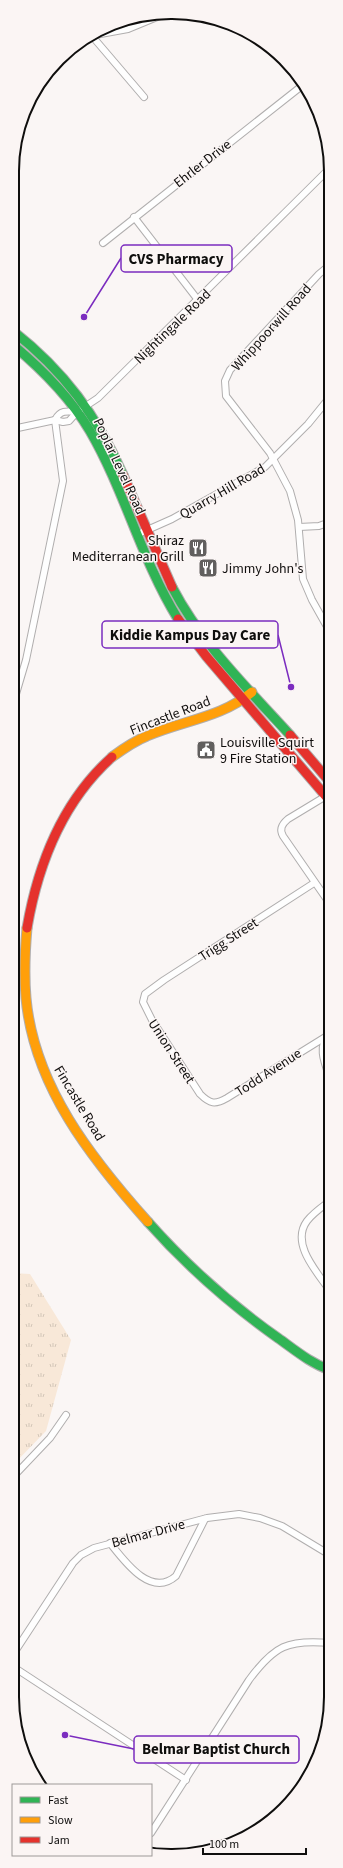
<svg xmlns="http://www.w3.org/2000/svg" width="343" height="1868" viewBox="0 0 343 1868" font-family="'Source Sans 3',sans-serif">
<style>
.grass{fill:url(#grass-tufts)}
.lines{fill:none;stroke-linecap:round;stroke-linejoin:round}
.street-casing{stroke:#b0aeae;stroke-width:8}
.fast-casing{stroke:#b0aeae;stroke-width:11}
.slow-casing{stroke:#b0aeae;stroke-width:11}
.jam-casing{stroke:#b0aeae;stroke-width:11}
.street{stroke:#fefefe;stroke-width:6}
.fast{stroke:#30b455;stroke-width:9}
.slow{stroke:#ff9f0a;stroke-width:9}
.jam{stroke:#e5322d;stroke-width:9}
.labels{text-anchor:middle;stroke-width:3;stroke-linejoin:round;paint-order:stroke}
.street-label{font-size:14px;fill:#0f0e0d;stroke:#fbf5f4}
.poi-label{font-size:14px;fill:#0f0e0d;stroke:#fbf5f4;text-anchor:start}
.rim{fill:none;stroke:#0f0e0d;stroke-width:2}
.leader{fill:none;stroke:#7b2cbf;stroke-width:1.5}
.callout-dot{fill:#7b2cbf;stroke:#fbf5f4;stroke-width:1.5}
.callout{fill:#fbf5f4;stroke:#7b2cbf;stroke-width:1.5}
.callout-label{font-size:15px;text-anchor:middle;font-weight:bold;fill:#0f0e0d}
</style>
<defs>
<pattern id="grass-tufts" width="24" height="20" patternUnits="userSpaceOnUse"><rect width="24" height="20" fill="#f8e8d8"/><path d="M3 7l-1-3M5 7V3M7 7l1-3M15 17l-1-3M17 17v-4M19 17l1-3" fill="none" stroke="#d3c6b8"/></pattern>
</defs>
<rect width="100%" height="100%" fill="#faf6f5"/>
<path class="grass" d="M12 1273 30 1274 71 1340 46 1431 12 1466Z"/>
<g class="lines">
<g class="street-casing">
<g id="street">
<path d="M95 35 128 29 162 15"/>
<path d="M92 36 144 97"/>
<path d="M134 217 198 300"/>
<path d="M103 243 303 85"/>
<path d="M55 420C60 410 67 411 77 412"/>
<path d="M13 429 55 420 63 422 69 421 77 412 98 398 331 167"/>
<path d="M299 527 319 526 330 522"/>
<path d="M136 535 172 519 265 467 308 424 330 397"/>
<path d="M330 632 312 600 303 579 298 520 290 491 270 453 226 396 225 381 230 370 319 274 331 264"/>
<path d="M13 704 26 660 63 481 55 420"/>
<path d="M326 796 288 819C282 824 279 829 283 836L330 904"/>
<path d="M314 883 164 980 145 994 143 1002 152 1020 200 1094C210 1104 215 1105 227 1098L327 1036"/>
<path d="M330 1078C324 1062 317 1046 330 1032"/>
<path d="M330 1291C318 1273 290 1244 307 1221 313 1213 322 1207 330 1201"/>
<path d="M12 1478 50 1438 66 1415"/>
<path d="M110 1543C125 1562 151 1598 176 1576L205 1519"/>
<path d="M12 1656 73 1563 81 1555 94 1548 207 1518 239 1514 260 1518 282 1526 330 1555"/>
<path d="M12 1666 186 1780"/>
<path d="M151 1833 249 1680C274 1646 288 1639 330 1643"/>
</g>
</g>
<g class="fast-casing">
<g id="fast">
<path d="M13 331C64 371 97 416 123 475"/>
<path d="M13 345C43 370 70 397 90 431 125 491 141 559 178 619"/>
<path d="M172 587C201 643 248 689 290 735"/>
<path d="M148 1222C187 1266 230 1304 278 1338 295 1350 310 1363 330 1370"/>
</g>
</g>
<g class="slow-casing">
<g id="slow">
<path d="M112 757C123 749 134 741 147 736 181 721 223 717 252 692"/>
<path d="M27 928C25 951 24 975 26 998 34 1086 91 1158 148 1222"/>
</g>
</g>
<g class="jam-casing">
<g id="jam">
<path d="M123 475 172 587"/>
<path d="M178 619 206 656 330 801"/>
<path d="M290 735 330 782"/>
<path d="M27 928C38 864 63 801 112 757"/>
</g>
</g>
<use href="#street" class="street"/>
<use href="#fast" class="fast"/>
<use href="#slow" class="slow"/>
<use href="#jam" class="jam"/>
</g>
<defs>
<g id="restaurant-square" transform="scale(1)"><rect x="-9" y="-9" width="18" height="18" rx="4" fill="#615f5e" stroke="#fbf5f4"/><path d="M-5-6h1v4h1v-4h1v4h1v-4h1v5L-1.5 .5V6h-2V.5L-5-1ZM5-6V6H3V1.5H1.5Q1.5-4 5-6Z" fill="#fff"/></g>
<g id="civic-square" transform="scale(1)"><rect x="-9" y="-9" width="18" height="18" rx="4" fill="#615f5e" stroke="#fbf5f4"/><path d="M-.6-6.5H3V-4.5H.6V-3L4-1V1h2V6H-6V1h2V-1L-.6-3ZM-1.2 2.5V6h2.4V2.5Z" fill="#fff"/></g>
</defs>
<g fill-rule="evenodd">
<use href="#restaurant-square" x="198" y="548"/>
<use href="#restaurant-square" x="208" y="568"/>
<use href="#civic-square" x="206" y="750"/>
</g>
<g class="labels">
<g class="street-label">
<text transform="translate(202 163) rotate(-38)" y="5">Ehrler Drive</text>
<text transform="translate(172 326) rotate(-44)" y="5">Nightingale Road</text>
<text transform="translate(271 327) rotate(-48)" y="5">Whippoorwill Road</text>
<text transform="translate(120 466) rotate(65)" y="5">Poplar Level Road</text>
<text transform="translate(222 491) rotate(-30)" y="5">Quarry Hill Road</text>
<text transform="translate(170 715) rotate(-21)" y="5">Fincastle Road</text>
<text transform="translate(228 939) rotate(-33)" y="5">Trigg Street</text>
<text transform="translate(172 1051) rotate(57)" y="5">Union Street</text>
<text transform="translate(268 1072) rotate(-33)" y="5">Todd Avenue</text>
<text transform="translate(80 1103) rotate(59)" y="5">Fincastle Road</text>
<text transform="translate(148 1533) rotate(-15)" y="5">Belmar Drive</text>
</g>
<g class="poi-label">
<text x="184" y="545" text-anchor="end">Shiraz<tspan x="184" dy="16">Mediterranean Grill</tspan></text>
<text x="222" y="573">Jimmy John's</text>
<text x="220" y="747">Louisville Squirt<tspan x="220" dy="16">9 Fire Station</tspan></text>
</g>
</g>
<path d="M0 0H343V1868H0ZM171 19H172A152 152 0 0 1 324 171V1697A152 152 0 0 1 172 1849H171A152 152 0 0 1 19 1697V171A152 152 0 0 1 171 19Z" fill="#fbf5f4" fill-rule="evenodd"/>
<path class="rim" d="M171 19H172A152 152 0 0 1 324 171V1697A152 152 0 0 1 172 1849H171A152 152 0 0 1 19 1697V171A152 152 0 0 1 171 19Z"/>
<path class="leader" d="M84 317L121 258M291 687L278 635M65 1735L134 1749"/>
<g class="callout-dot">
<circle cx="84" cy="317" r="4"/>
<circle cx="291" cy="687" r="4"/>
<circle cx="65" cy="1735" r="4"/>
</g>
<g class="callout">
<rect x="121" y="245" width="111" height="27" rx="4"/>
<rect x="102" y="621" width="176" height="27" rx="4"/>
<rect x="134" y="1736" width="165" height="27" rx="4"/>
</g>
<g class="callout-label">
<text x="176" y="264">CVS Pharmacy</text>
<text x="190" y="640">Kiddie Kampus Day Care</text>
<text x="216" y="1754">Belmar Baptist Church</text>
</g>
<rect x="12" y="1784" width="140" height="72" fill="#fbf5f4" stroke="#9d9998"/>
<rect x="20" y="1797" width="20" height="6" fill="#30b455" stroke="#9d9998"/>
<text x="48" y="1804" font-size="12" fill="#0f0e0d">Fast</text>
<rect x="20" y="1817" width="20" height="6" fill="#ff9f0a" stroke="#9d9998"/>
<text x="48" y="1824" font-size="12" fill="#0f0e0d">Slow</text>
<rect x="20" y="1837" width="20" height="6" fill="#e5322d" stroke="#9d9998"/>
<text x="48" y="1844" font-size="12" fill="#0f0e0d">Jam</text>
<path d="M203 1848v6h103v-6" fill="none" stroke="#0f0e0d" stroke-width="2"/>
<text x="209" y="1848" font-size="12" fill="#0f0e0d" stroke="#fbf5f4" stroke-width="3" paint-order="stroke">100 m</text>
</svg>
